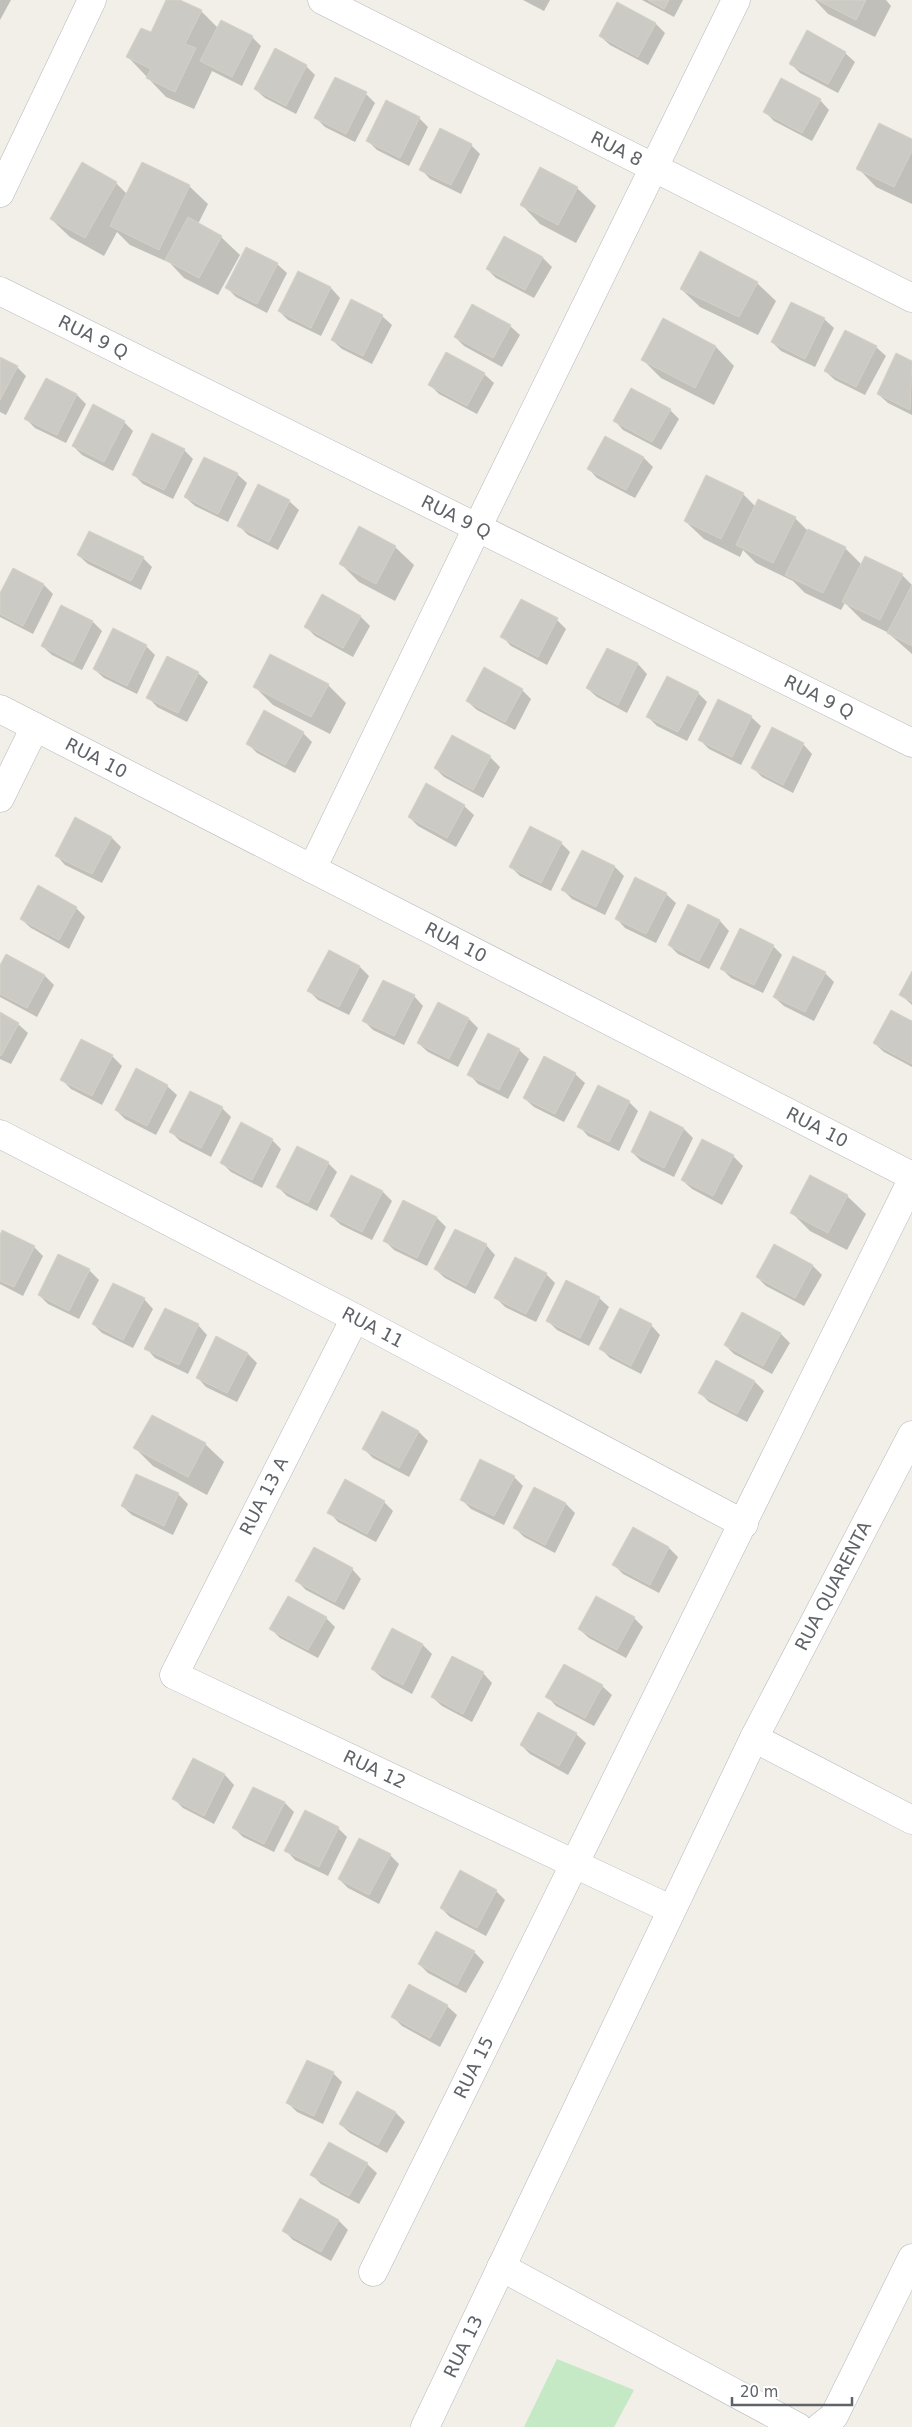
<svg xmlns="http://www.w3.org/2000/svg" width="912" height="2427" viewBox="0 0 912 2427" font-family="'DejaVu Sans',sans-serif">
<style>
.green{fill:#c5e8c5}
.shadow{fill:#0003}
.building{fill:#cccac5;stroke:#d6d1c6}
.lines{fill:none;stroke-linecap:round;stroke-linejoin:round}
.minor-casing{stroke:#b5b8bc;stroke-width:29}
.minor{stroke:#fff;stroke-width:28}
.labels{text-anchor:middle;stroke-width:5;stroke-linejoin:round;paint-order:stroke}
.street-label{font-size:18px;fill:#5f6368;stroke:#fff}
</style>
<rect width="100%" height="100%" fill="#f1efe8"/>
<path class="green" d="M557 2359 634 2390 614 2427H524Z"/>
<g class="shadow">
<path d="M0 0H11L0 20Z"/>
<path d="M167 0H177L201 11 218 28 252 37 261 46 242 86 212 71 194 109 166 97 128 57 152 34Z"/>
<path d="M523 0H550L544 11Z"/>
<path d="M642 0H683L674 17Z"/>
<path d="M815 0H886L891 6 875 37 828 14Z"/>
<path d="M618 4 656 24 665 33 648 65 610 45 600 36Z"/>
<path d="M845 53 855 62 838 93 800 73 791 64Z"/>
<path d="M306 66 315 75 296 114 265 98 255 89Z"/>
<path d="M366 94 375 103 355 142 325 127 316 118Z"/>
<path d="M820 100 829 110 812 141 774 121 765 112Z"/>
<path d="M419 118 428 127 409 166 377 150 368 141Z"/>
<path d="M912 140V204L876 187 858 168Z"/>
<path d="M471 145 480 154 461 194 430 179 421 169Z"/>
<path d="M116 183 127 194 189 186 208 204 198 224 221 237 240 255 218 295 184 278 170 263 130 245 117 232 104 256 70 237 51 219Z"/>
<path d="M577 188 596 206 576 243 540 224 522 205Z"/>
<path d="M505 238 543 258 552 267 534 298 496 278 487 269Z"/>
<path d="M277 264 287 273 267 313 236 297 227 288Z"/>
<path d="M298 273 331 288 340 298 321 336 288 320 279 311Z"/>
<path d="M757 283 776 301 758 335 700 307 681 289Z"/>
<path d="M382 316 392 325 372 364 342 349 332 340Z"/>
<path d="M824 319 834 328 815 367 781 351 772 342Z"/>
<path d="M663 320 716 347 734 366 714 405 661 378 643 360Z"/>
<path d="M510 326 520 335 502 367 464 346 455 337Z"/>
<path d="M876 347 886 356 865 395 835 380 825 371Z"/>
<path d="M447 354 484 374 494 383 477 414 439 394 430 385Z"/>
<path d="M897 355 912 362V415L888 403 878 394Z"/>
<path d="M0 358 17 367 26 376 6 415 0 412Z"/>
<path d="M46 380 77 395 86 404 66 443 35 428 26 419Z"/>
<path d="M670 410 679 419 661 450 623 430 614 420Z"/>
<path d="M124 422 133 431 113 471 82 455 73 446Z"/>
<path d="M606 437 644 458 653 467 635 498 597 478 588 468Z"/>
<path d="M184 450 193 459 173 499 143 484 133 474Z"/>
<path d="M237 474 247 483 228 522 195 506 185 497Z"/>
<path d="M743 494 756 507 759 501 795 518 807 530 845 548 862 565 902 575 912 585V654L887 632 862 620 845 603 841 610 805 593 793 581 756 563 743 550 740 557 704 539 685 521Z"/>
<path d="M289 501 299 510 278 550 248 535 239 526Z"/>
<path d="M395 547 414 565 395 601 359 582 340 563Z"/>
<path d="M78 555 143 558 152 567 141 590 88 564Z"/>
<path d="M13 570 44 585 53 594 33 634 0 617V596Z"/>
<path d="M361 617 370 626 353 657 315 636 306 627Z"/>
<path d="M557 620 566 629 547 665 511 646 502 636Z"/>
<path d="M93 622 102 631 82 670 52 655 42 646Z"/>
<path d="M146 646 155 655 137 694 104 678 94 669Z"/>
<path d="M607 649 638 664 647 674 627 713 597 697 587 688Z"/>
<path d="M198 673 208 682 187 722 157 707 148 697Z"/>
<path d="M328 685 346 703 330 734 273 705 255 687Z"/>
<path d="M522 690 531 699 515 730 477 710 467 701Z"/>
<path d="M698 693 707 702 687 741 657 726 648 717Z"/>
<path d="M751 717 761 726 741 765 709 749 700 740Z"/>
<path d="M303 733 312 742 295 773 257 753 248 744Z"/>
<path d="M453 737 491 758 500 767 483 798 444 777 435 768Z"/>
<path d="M803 744 812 754 793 793 762 777 753 768Z"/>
<path d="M464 806 474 815 456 847 418 826 409 817Z"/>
<path d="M75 819 112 838 121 847 102 883 65 865 56 855Z"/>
<path d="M561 843 570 852 551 891 520 876 511 867Z"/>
<path d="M615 867 624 876 605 915 572 899 563 890Z"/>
<path d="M666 894 676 903 656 943 625 928 616 918Z"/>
<path d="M689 906 720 921 729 931 709 969 678 954 669 945Z"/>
<path d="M76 908 85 917 69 949 31 928 21 919Z"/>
<path d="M773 946 782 955 763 993 731 978 721 968Z"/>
<path d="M0 967 45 976 54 985 37 1017 0 997Z"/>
<path d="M360 967 369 976 349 1015 318 1000 309 991Z"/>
<path d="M825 973 834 982 814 1021 784 1006 774 997Z"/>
<path d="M912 974V1005L900 994Z"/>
<path d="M414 996 423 1006 404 1045 373 1030 364 1021Z"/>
<path d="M0 1014 18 1024 28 1033 11 1064 0 1059Z"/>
<path d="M469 1019 478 1028 458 1067 428 1052 418 1043Z"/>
<path d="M912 1022V1067L884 1052 874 1043Z"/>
<path d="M82 1041 112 1056 122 1066 102 1105 71 1089 62 1080Z"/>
<path d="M519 1050 529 1059 508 1099 478 1084 469 1074Z"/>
<path d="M575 1074 585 1083 564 1122 534 1107 524 1098Z"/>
<path d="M167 1086 177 1095 156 1135 125 1119 116 1110Z"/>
<path d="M629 1102 638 1111 619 1151 588 1136 579 1126Z"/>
<path d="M222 1108 231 1117 211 1157 180 1141 171 1132Z"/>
<path d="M651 1113 684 1129 693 1138 674 1177 641 1161 632 1152Z"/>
<path d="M272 1140 281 1149 262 1188 231 1172 222 1163Z"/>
<path d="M703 1141 733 1156 743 1166 722 1205 692 1189 682 1180Z"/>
<path d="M328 1163 337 1172 317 1211 287 1196 277 1186Z"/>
<path d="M383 1192 392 1201 372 1240 341 1225 331 1216Z"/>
<path d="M847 1196 866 1214 847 1250 810 1231 792 1213Z"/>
<path d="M404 1202 437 1218 446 1227 427 1266 394 1250 385 1241Z"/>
<path d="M0 1238 34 1247 43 1256 23 1296 0 1284Z"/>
<path d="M486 1245 495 1255 475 1294 445 1278 435 1269Z"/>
<path d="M775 1245 813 1266 822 1275 804 1306 766 1286 757 1277Z"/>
<path d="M59 1255 89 1270 99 1280 79 1319 48 1304 39 1295Z"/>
<path d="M546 1274 555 1283 536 1322 505 1307 496 1298Z"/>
<path d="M567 1282 599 1298 609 1307 589 1346 557 1330 548 1321Z"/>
<path d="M144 1299 153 1309 133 1348 102 1333 93 1324Z"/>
<path d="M743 1314 781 1334 790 1343 772 1374 734 1354 725 1345Z"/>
<path d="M198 1325 207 1335 188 1374 155 1358 146 1348Z"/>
<path d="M651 1325 660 1335 641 1374 610 1358 601 1349Z"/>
<path d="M248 1354 257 1363 237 1402 206 1387 197 1377Z"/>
<path d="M717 1362 755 1382 764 1391 747 1422 709 1402 700 1393Z"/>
<path d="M383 1413 419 1432 428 1441 409 1477 373 1458 364 1449Z"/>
<path d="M205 1444 224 1462 207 1495 153 1466 135 1448Z"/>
<path d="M137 1476 178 1494 188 1504 173 1535 132 1515 122 1506Z"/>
<path d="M514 1477 523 1486 504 1525 471 1509 462 1500Z"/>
<path d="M535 1488 566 1504 575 1513 555 1553 524 1537 515 1528Z"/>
<path d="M384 1502 393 1511 376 1542 338 1522 329 1512Z"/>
<path d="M633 1529 669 1548 678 1557 659 1593 623 1574 614 1565Z"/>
<path d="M352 1569 361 1579 344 1610 306 1590 297 1581Z"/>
<path d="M326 1618 335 1627 318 1658 280 1638 271 1629Z"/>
<path d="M634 1618 643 1627 626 1658 589 1638 579 1629Z"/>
<path d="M392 1630 423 1645 432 1654 412 1694 382 1678 372 1669Z"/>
<path d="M483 1673 492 1683 472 1722 442 1706 432 1697Z"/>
<path d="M602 1686 612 1695 594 1726 556 1706 547 1696Z"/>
<path d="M576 1734 586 1743 568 1775 530 1754 521 1745Z"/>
<path d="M194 1760 225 1775 234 1785 214 1824 183 1808 174 1799Z"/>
<path d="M254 1788 285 1803 294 1812 274 1852 243 1837 234 1828Z"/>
<path d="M338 1828 347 1837 328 1876 295 1860 286 1850Z"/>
<path d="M390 1855 399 1864 379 1904 348 1888 339 1879Z"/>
<path d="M496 1891 505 1900 486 1936 450 1917 441 1908Z"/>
<path d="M437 1933 474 1952 484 1962 466 1993 428 1973 419 1964Z"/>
<path d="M447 2006 457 2015 440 2047 402 2026 393 2017Z"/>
<path d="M333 2073 342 2082 323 2124 297 2112 288 2103Z"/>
<path d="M358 2092 396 2113 405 2122 387 2153 350 2133 340 2124Z"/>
<path d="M367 2164 377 2173 359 2204 321 2184 312 2175Z"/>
<path d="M339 2221 348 2230 331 2261 293 2240 284 2231Z"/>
</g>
<g class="building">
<path d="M166 0H180L202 10 185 44 196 48 175 92 146 78 151 69 126 57 141 28 151 32Z"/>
<path d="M648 0H669L664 9Z"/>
<path d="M817 0H866L856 20Z"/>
<path d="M617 2 656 23 638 57 599 36Z"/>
<path d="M221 20 253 36 232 77 200 61Z"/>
<path d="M807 30 846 52 828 84 789 64Z"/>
<path d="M275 48 307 65 286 106 254 89Z"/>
<path d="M335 77 367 92 346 134 314 118Z"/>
<path d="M781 78 821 99 802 133 763 112Z"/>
<path d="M386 100 420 117 400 158 366 141Z"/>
<path d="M879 123 912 139V151L894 187 856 169Z"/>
<path d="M440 128 472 144 451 185 419 170Z"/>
<path d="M82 162 117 182 85 238 50 219Z"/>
<path d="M142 162 190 185 159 250 110 226Z"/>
<path d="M540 167 578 187 558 225 520 205Z"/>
<path d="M188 217 222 236 199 278 165 260Z"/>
<path d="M504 236 543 257 525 290 486 269Z"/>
<path d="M246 247 278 263 257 304 225 288Z"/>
<path d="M700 251 758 282 739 317 680 289Z"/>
<path d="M298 271 331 287 311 328 278 311Z"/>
<path d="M351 299 383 315 363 356 331 340Z"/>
<path d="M791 302 825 318 805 359 771 342Z"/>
<path d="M472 304 511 325 493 358 454 337Z"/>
<path d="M663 318 716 346 695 388 641 360Z"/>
<path d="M845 330 877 346 856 387 824 371Z"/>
<path d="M446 352 485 373 467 406 428 385Z"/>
<path d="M896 353 912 361 910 410 877 394Z"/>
<path d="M0 357 18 366 0 400Z"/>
<path d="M46 378 77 394 57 435 24 419Z"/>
<path d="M631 388 671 409 652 442 613 421Z"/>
<path d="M93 404 125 421 104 462 72 446Z"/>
<path d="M152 433 185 449 164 490 132 475Z"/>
<path d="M605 436 644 457 626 490 587 469Z"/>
<path d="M204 457 238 473 218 514 184 497Z"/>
<path d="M706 475 744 493 721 539 684 521Z"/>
<path d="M258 484 290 500 269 542 237 526Z"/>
<path d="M758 499 796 517 773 563 736 545Z"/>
<path d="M359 526 396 546 376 584 339 564Z"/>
<path d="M808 529 846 547 823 593 785 575Z"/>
<path d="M89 531 144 557 131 581 77 555Z"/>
<path d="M865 556 903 574 880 620 842 602Z"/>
<path d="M13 568 44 584 23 626 0 614V593Z"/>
<path d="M912 585V646L887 633Z"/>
<path d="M322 594 361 616 343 648 304 627Z"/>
<path d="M521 599 558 618 538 657 500 637Z"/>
<path d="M61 605 93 621 73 662 41 646Z"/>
<path d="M113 628 147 645 127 686 93 669Z"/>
<path d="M607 648 638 663 618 705 586 688Z"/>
<path d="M270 654 329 684 311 717 253 687Z"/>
<path d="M167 656 199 672 178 713 146 698Z"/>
<path d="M484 667 523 689 505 722 466 701Z"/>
<path d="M667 676 699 692 678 732 646 717Z"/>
<path d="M718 699 752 716 732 757 698 740Z"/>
<path d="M264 710 304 732 285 765 246 744Z"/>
<path d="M772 727 804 743 783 785 751 768Z"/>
<path d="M452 735 491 756 473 790 434 768Z"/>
<path d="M426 783 465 805 447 838 408 817Z"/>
<path d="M75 817 112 837 92 874 55 856Z"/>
<path d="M530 826 562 842 541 883 509 867Z"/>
<path d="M582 850 615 866 596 907 561 890Z"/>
<path d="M635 877 667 893 646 934 615 919Z"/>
<path d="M38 885 77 907 59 940 20 919Z"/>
<path d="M688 904 720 920 699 961 668 945Z"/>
<path d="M740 928 774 945 754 985 720 969Z"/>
<path d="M329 950 360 966 339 1007 307 991Z"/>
<path d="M6 954 45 975 27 1008 0 994V965Z"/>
<path d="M793 956 826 972 805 1012 773 997Z"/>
<path d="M912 971V1002L899 995Z"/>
<path d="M383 980 415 995 394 1036 362 1021Z"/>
<path d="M438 1002 469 1018 449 1059 417 1043Z"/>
<path d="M891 1010 912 1021V1064L873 1043Z"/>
<path d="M0 1012 19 1023 1 1056 0 1055Z"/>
<path d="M488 1033 520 1049 499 1090 467 1075Z"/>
<path d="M81 1039 113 1055 92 1096 60 1080Z"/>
<path d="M544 1056 576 1073 555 1114 523 1098Z"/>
<path d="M136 1068 168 1085 147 1126 115 1110Z"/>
<path d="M598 1085 630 1101 609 1142 577 1127Z"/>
<path d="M190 1091 223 1107 201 1148 169 1132Z"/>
<path d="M650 1111 684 1128 664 1168 631 1152Z"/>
<path d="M241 1122 273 1139 252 1180 220 1163Z"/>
<path d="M702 1139 734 1155 713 1196 681 1180Z"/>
<path d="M297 1146 329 1162 308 1203 276 1187Z"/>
<path d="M351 1175 383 1191 362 1232 330 1216Z"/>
<path d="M810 1175 848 1195 828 1233 790 1213Z"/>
<path d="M403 1200 437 1217 417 1258 383 1241Z"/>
<path d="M455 1229 487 1244 466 1286 434 1269Z"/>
<path d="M2 1230 35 1246 14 1287 0 1281V1235Z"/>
<path d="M774 1244 813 1265 795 1298 756 1277Z"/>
<path d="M58 1254 90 1269 69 1311 38 1295Z"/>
<path d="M515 1257 547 1273 526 1314 494 1298Z"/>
<path d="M566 1280 600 1297 580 1338 546 1321Z"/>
<path d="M113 1283 145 1298 123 1340 92 1324Z"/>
<path d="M165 1308 199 1324 179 1365 144 1349Z"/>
<path d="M620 1308 652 1324 631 1366 599 1349Z"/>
<path d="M742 1312 781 1333 763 1366 724 1345Z"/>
<path d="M216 1336 248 1353 227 1393 196 1378Z"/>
<path d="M716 1360 755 1381 737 1414 698 1393Z"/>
<path d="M382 1411 419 1431 399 1468 362 1449Z"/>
<path d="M152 1415 206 1443 188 1477 133 1448Z"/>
<path d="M480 1459 515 1476 494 1516 460 1500Z"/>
<path d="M136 1474 179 1493 164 1526 121 1506Z"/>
<path d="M345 1479 385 1501 367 1534 327 1513Z"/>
<path d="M534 1487 566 1503 545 1545 513 1528Z"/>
<path d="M633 1527 669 1547 650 1585 612 1565Z"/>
<path d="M314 1547 353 1568 335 1602 295 1581Z"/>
<path d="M288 1596 327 1617 308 1650 269 1629Z"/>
<path d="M596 1596 635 1617 617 1650 578 1629Z"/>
<path d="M392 1628 423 1644 403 1685 371 1669Z"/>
<path d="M452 1656 484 1672 463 1714 431 1697Z"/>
<path d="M564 1664 603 1685 585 1718 545 1697Z"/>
<path d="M538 1712 577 1733 559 1766 520 1745Z"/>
<path d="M193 1758 225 1774 204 1816 172 1799Z"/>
<path d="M253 1787 285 1802 264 1844 232 1828Z"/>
<path d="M305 1810 339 1827 319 1867 284 1851Z"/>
<path d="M359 1838 391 1854 369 1895 338 1879Z"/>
<path d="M460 1870 497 1890 477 1928 440 1908Z"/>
<path d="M436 1931 475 1951 457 1985 418 1964Z"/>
<path d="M409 1984 448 2005 430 2038 391 2017Z"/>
<path d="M307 2060 334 2072 314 2116 286 2103Z"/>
<path d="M357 2091 396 2112 378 2145 339 2124Z"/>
<path d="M329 2142 368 2163 349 2196 310 2175Z"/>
<path d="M300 2198 339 2220 321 2252 282 2231Z"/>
</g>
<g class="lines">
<g class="minor-casing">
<g id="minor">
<path id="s1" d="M322 0 912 298"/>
<path d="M0 193 92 0"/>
<path id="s2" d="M0 291 912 743"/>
<path id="s3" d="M0 709 912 1176"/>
<path d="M0 798 35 727"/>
<path d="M312 869 477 528 736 0"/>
<path id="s4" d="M0 1134 355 1318 744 1524"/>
<path id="s5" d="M355 1318 174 1675 670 1909"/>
<path d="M754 1738 912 1820"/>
<path d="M501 2267 798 2427"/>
<path id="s6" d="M373 2272 912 1180"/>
<path id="s7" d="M425 2427 754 1738 912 1435"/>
<path d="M820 2427 834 2416 912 2258"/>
</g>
</g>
<use href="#minor" class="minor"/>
</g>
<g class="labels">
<g class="street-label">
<text dy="6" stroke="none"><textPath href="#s1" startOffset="330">RUA 8</textPath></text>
<text dy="6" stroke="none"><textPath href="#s2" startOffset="104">RUA 9 Q</textPath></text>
<text dy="6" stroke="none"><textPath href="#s2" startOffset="509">RUA 9 Q</textPath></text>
<text dy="6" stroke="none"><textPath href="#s2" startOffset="914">RUA 9 Q</textPath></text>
<text dy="6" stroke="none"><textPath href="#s3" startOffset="108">RUA 10</textPath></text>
<text dy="6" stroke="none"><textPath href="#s3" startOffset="512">RUA 10</textPath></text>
<text dy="6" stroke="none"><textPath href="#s3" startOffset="918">RUA 10</textPath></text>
<text dy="6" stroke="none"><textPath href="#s4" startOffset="420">RUA 11</textPath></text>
<text transform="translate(264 1496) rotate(-63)" y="6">RUA 13 A</text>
<text dy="6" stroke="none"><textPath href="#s7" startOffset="935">RUA QUARENTA</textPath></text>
<text dy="6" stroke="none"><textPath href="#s5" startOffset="622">RUA 12</textPath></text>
<text dy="6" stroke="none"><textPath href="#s6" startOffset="228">RUA 15</textPath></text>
<text dy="6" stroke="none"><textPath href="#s7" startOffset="89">RUA 13</textPath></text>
</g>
</g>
<path d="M732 2397v8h120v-8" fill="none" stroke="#5f6368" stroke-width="2.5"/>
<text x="740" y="2397" font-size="15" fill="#5f6368" stroke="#ffffff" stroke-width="4" paint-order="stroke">20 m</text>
</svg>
